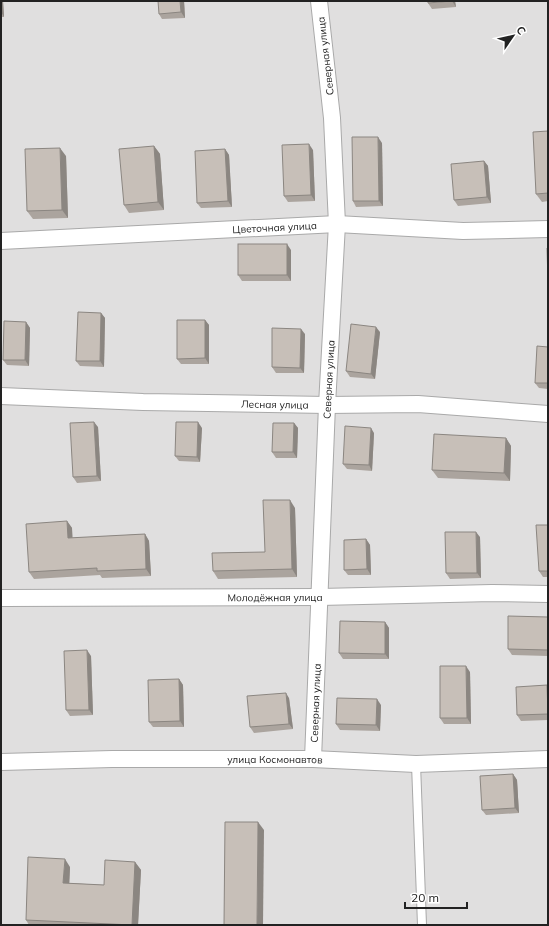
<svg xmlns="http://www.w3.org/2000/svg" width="549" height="926" viewBox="0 0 549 926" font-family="Mulish,sans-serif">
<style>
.residential{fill:#e0dfdf}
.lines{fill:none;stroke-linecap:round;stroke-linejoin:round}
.lane-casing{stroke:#a9a9a9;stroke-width:10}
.street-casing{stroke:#a9a9a9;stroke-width:18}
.lane{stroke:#fff;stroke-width:8}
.street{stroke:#fff;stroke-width:16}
.wall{fill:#aba49e}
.shaded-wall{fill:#8b8681}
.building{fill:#c7bfb8;stroke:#8b8681}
.labels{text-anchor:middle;stroke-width:3;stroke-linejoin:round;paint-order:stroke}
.street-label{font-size:10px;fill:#222;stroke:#fff}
</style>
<rect width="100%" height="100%" fill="#f2efe9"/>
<rect class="residential" x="1" y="1" width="547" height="924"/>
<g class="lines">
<g class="lane-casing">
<path id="lane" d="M416 764 422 925"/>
</g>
<g class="street-casing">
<g id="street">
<path id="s1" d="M1 241 337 224 463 231 548 229"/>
<path id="s2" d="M1 396 143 402 327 405 418 404 548 414"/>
<path id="s3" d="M1 598 320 597 492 593 548 594"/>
<path id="s4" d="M313 759 327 405 337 224 332 118 319 1"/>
<path id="s5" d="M1 762 112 759H313L416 764 548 759"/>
</g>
</g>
<use href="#lane" class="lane"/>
<use href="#street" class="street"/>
</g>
<g class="wall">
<path d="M1 1H3L4 17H1Z"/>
<path d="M184 1 185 18 162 19 159 14Z"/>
<path d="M455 1 456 7 432 9 428 3Z"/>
<path d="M548 131V201L542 202 536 194Z"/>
<path d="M382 143 383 206 356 207 353 201Z"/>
<path d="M154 146 160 154 164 210 129 213 124 205Z"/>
<path d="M225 149 229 155 232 207 201 208 197 203Z"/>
<path d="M313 150 315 201 288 202 284 196Z"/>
<path d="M66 156 68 218 33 219 27 211Z"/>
<path d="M484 161 488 166 491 203 458 206 454 200Z"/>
<path d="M291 250V281H242L238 275Z"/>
<path d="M101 313 105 318 104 367 80 366 76 361Z"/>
<path d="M205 320 209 325V364H181L177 359Z"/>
<path d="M26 322 30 328 29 366 7 365 3 360Z"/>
<path d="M380 332 375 379 350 377 346 371Z"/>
<path d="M305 334 304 373H276L272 367Z"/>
<path d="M548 347V389L539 388 535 383Z"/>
<path d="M294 423 298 428 297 458H276L272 452Z"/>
<path d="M98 427 101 481 77 483 73 477Z"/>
<path d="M202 428 200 462 179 461 175 456Z"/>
<path d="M374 433 372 471 347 469 343 464Z"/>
<path d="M506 438 511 446 510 481 438 478 432 470Z"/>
<path d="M295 508 297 577 218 579 213 571 265 552Z"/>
<path d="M67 521 72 528V538L145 534 149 541 151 576 102 578 100 575 34 579 29 572Z"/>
<path d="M548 525V577H543L539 571Z"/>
<path d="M480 537 481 578 450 579 446 573Z"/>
<path d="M366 539 370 545 371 575H348L344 570Z"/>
<path d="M548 617V656L512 655 508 649Z"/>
<path d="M385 622 389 628V659H343L339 653Z"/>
<path d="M91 656 93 715 70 716 66 710Z"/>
<path d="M470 672 471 724H444L440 718Z"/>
<path d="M179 679 183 685 184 727H153L149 722Z"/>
<path d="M548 686V720L521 721 517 715Z"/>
<path d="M289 698 293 729 254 733 250 727Z"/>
<path d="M381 705 380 731 340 730 336 724Z"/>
<path d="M513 774 517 780 519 813 486 815 482 810Z"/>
<path d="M135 862 141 870 138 925H29L26 920 70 867 69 883 104 885Z"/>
</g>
<g class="shaded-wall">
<path d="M1 1H3L4 17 1 12Z"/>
<path d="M180 1H184L185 18 181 12Z"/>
<path d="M452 1H455L456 7Z"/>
<path d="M378 137 382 143 383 206 379 201Z"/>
<path d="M309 144 313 150 315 201 311 195Z"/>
<path d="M154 146 160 154 164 210 158 202Z"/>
<path d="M60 148 66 156 68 218 62 210Z"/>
<path d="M225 149 229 155 232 207 228 201Z"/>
<path d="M484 161 488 166 491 203 487 197Z"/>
<path d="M287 244 291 250V281L287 275Z"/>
<path d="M101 313 105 318 104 367 100 361Z"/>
<path d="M205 320 209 325V364L205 358Z"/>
<path d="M26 322 30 328 29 366 25 360Z"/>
<path d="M376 327 380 332 375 379 371 374Z"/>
<path d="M301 329 305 334 304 373 300 368Z"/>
<path d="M94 422 98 427 101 481 97 476Z"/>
<path d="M198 422 202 428 200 462 197 457Z"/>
<path d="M294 423 298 428 297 458 293 452Z"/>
<path d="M371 428 374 433 372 471 369 465Z"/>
<path d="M506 438 511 446 510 481 504 473Z"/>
<path d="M290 500 295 508 297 577 292 569Z"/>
<path d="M67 521 72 528 73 545 68 538Z"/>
<path d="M476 532 480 537 481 578 477 573Z"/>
<path d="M145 534 149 541 151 576 146 569Z"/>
<path d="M366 539 370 545 371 575 367 569Z"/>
<path d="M385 622 389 628V659L385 654Z"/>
<path d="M87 650 91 656 93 715 89 710Z"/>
<path d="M466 666 470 672 471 724 467 718Z"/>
<path d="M179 679 183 685 184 727 180 721Z"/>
<path d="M286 693 289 698 293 729 289 724Z"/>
<path d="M377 699 381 705 380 731 376 725Z"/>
<path d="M513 774 517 780 519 813 515 808Z"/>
<path d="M258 822 264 830 263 925H257Z"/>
<path d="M65 859 70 867 69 891 63 883Z"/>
<path d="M135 862 141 870 138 925H132Z"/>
</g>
<g class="building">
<path d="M158 1H180L181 12 159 14Z"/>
<path d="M428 1H452L428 3Z"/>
<path d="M548 131V193L536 194 533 132Z"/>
<path d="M352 137H378L379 201H353Z"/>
<path d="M309 144 311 195 284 196 282 145Z"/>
<path d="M154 146 158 202 124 205 119 149Z"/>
<path d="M60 148 62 210 27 211 25 149Z"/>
<path d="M225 149 228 201 197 203 195 151Z"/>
<path d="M484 161 487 197 454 200 451 164Z"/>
<rect x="238" y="244" width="49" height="31"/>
<path d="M547 248H548V282Z"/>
<path d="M78 312 101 313 100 361H76Z"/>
<path d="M177 320H205V358L177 359Z"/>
<path d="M4 321 26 322 25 360H3Z"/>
<path d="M351 324 376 327 371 374 346 371Z"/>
<path d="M272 328 301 329 300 368 272 367Z"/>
<path d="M537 346 548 347V383H535Z"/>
<path d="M94 422 97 476 73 477 70 423Z"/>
<path d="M176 422H198L197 457 175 456Z"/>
<path d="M273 423H294L293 452H272Z"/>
<path d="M345 426 371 428 369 465 343 464Z"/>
<path d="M434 434 506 438 504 473 432 470Z"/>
<path d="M263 500H290L292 569 213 571 212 553 265 552Z"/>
<path d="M67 521 68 538 145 534 146 569 97 571V568L29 572 26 524Z"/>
<path d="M536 525H548V571H539Z"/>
<path d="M445 532H476L477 573H446Z"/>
<path d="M366 539 367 569 344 570V540Z"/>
<path d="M508 616 548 617V650L508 649Z"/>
<path d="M340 621 385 622V654L339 653Z"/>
<path d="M87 650 89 710H66L64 651Z"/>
<path d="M440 666H466L467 718H440Z"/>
<path d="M179 679 180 721 149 722 148 680Z"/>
<path d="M547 685 548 714 517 715 516 687Z"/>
<path d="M286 693 289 724 250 727 247 696Z"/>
<path d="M337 698 377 699 376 725 336 724Z"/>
<path d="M513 774 515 808 482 810 480 776Z"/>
<path d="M225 822H258L257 925H224Z"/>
<path d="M28 857 65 859 63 883 104 885 105 860 135 862 132 925 26 920Z"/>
</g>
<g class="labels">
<g class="street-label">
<text transform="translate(325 56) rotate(-97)" y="4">Северная улица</text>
<text dy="4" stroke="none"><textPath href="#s1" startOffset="274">Цветочная улица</textPath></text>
<text dy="4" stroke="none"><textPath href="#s4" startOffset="380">Северная улица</textPath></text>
<text dy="4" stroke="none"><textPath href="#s2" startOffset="274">Лесная улица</textPath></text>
<text dy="4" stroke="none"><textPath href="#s3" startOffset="274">Молодёжная улица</textPath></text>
<text dy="4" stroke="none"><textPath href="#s4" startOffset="56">Северная улица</textPath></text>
<text dy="4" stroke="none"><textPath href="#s5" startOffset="274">улица Космонавтов</textPath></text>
</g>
</g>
<rect width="549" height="926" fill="none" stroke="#222222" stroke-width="4"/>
<g transform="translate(513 36) rotate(56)" stroke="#ffffff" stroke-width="3" paint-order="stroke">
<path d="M0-3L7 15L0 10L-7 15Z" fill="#222222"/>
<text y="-6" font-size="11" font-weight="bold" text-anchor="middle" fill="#222222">С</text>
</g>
<path d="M405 902v6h62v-6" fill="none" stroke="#222222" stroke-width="2"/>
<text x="411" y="902" font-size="12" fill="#222222" stroke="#ffffff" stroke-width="3" paint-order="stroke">20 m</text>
</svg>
